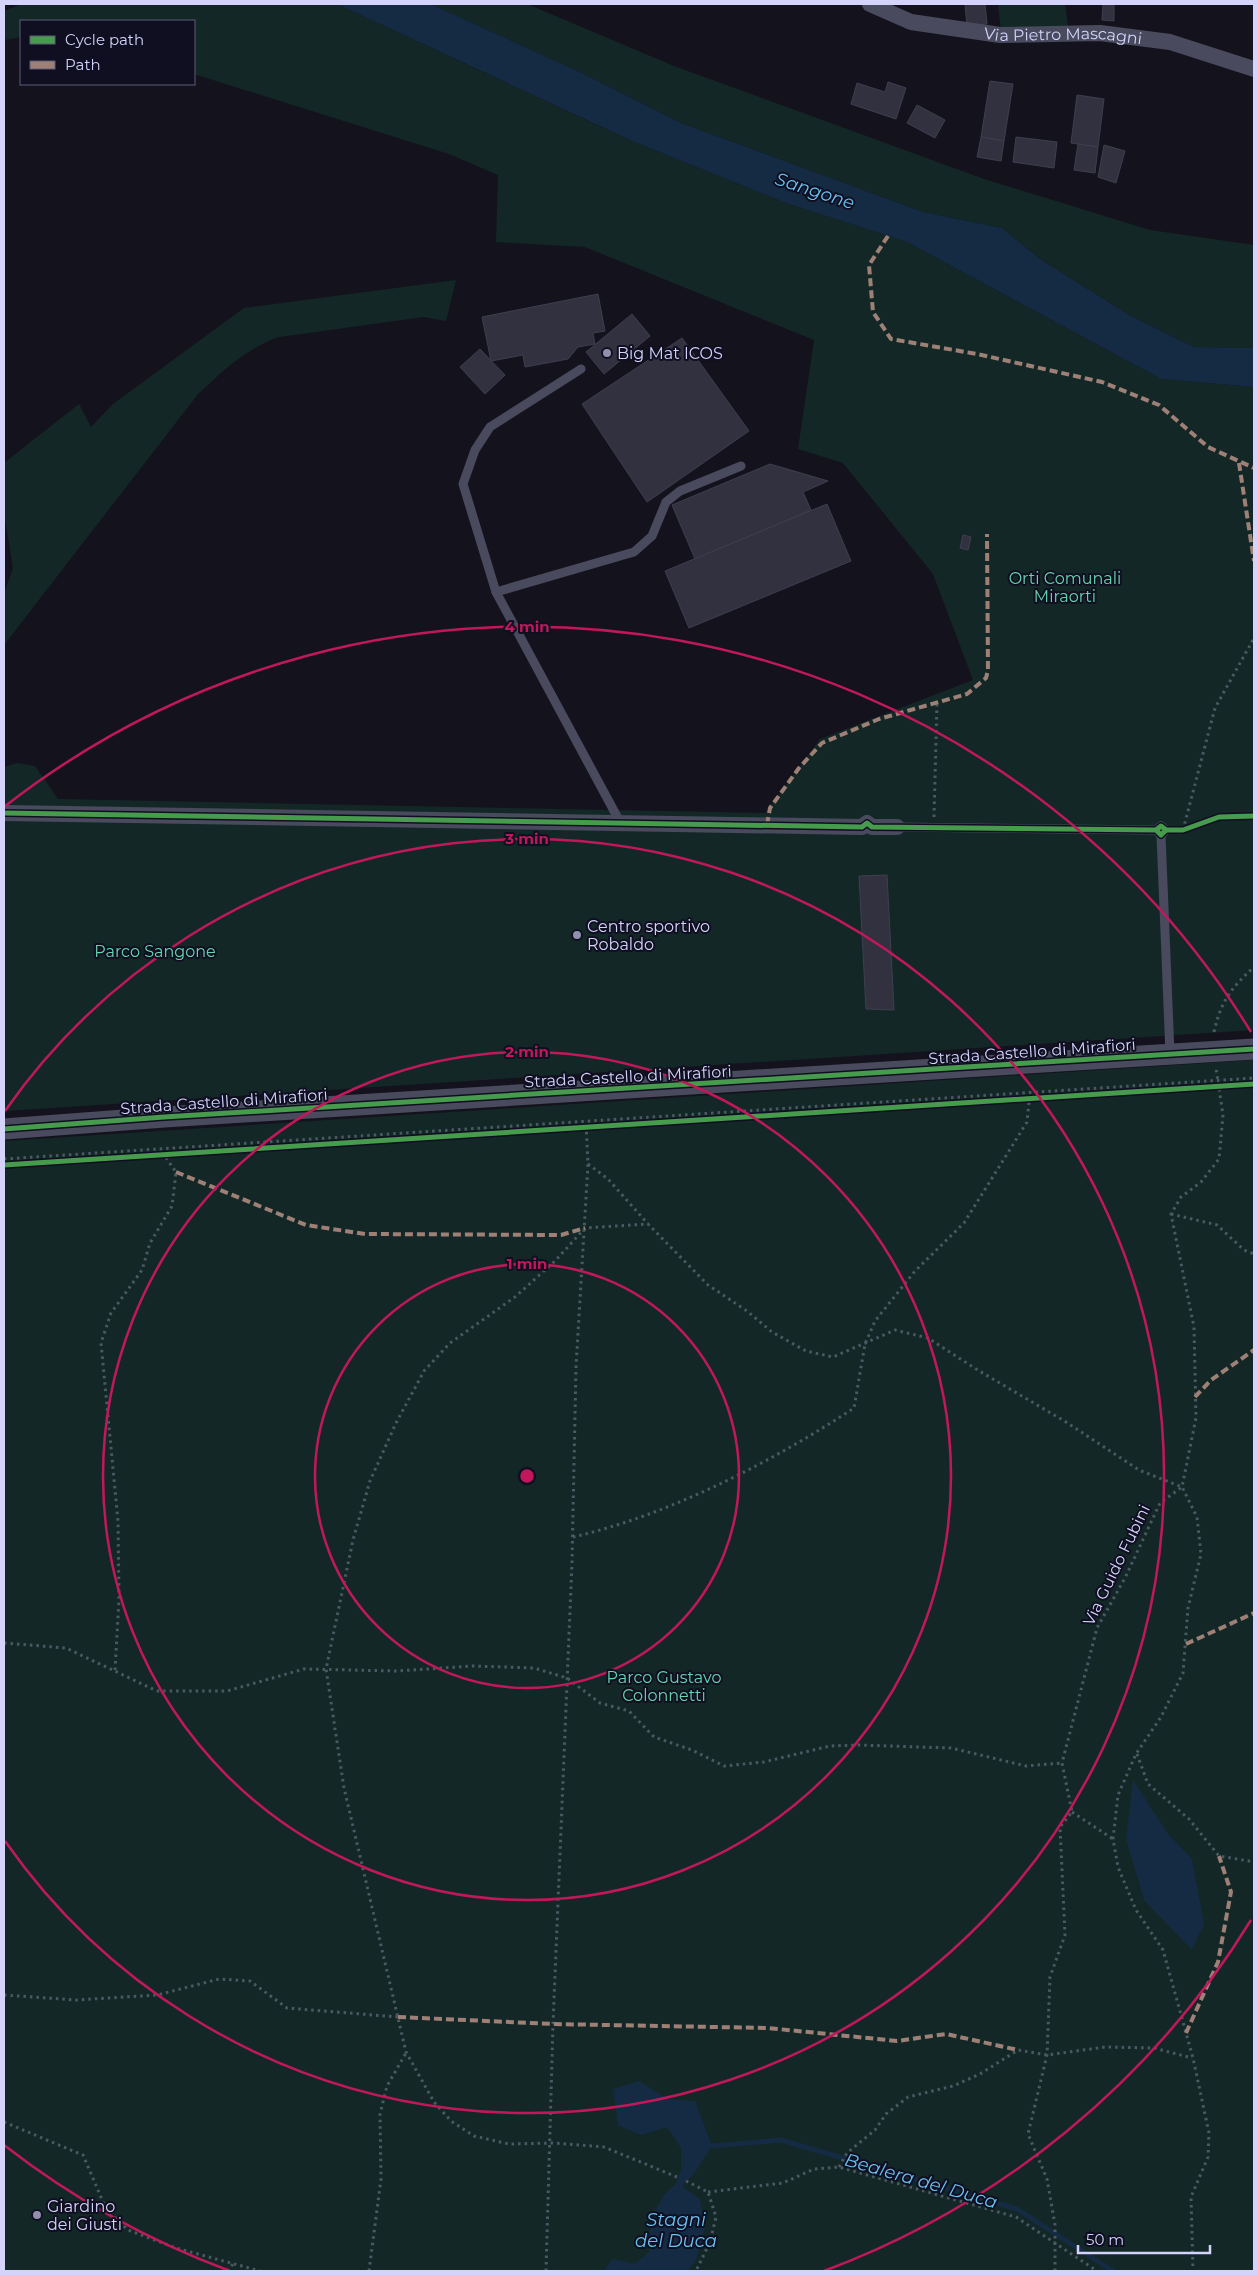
<svg xmlns="http://www.w3.org/2000/svg" width="1258" height="2275" viewBox="0 0 1258 2275" font-family="Montserrat,sans-serif">
<style>
.green{fill:#132826}
.water{fill:#142b43}
.lines{fill:none;stroke-linecap:round;stroke-linejoin:round}
.stream{stroke:#142b43;stroke-width:5}
.building{fill:#32313f;stroke:#3f3e50}
.path{stroke:#4a5963;stroke-width:3;stroke-dasharray:2.5 4;stroke-linecap:butt}
.service{stroke:#494a5d;stroke-width:9}
.minor{stroke:#494a5d;stroke-width:16}
.tertiary{stroke:#494a5d;stroke-width:21}
.quiet{stroke:#9e8076;stroke-width:4;stroke-dasharray:8 4;stroke-linecap:butt}
.cycleway-casing{stroke:#100f21;stroke-width:8}
.cycleway{stroke:#469c4c;stroke-width:5}
.ring{fill:none;stroke:#c2185b;stroke-width:2.5}
.poi-dot{fill:#9090ad;stroke:#100f21;stroke-width:2}
.labels{text-anchor:middle;stroke-width:4;stroke-linejoin:round;paint-order:stroke}
.street-label{font-size:16px;fill:#d3d3fb;stroke:#100f21}
.poi-label{font-size:16px;fill:#d3d3fb;stroke:#100f21;text-anchor:start}
.park-label{font-size:16px;fill:#65d5ad;stroke:#100f21}
.water-label{font-size:18px;font-style:italic;fill:#6ac2f2;stroke:#100f21}
.centre{fill:#c2185b;stroke:#100f21;stroke-width:2.5}
.ring-label{font-size:15px;text-anchor:middle;font-weight:bold;fill:#c2185b;stroke:#100f21;stroke-width:4;stroke-linejoin:round;paint-order:stroke}
</style>
<rect width="100%" height="100%" fill="#14131d"/>
<g class="green">
<path d="M22 4H337L627 139 786 203 907 242 1161 379 1254 387V1030L4 1111V767L17 763 35 766 58 799 765 813 820 739 973 680 933 574 843 463 798 449 814 340 585 247 496 242 498 175 449 154 194 74V21H21V37L4 40V11Z"/>
<path d="M431 4H527L674 66 984 179 1150 230 1254 245V348L1194 347 1129 315 1040 259 1002 228 923 212 681 123 584 74Z"/>
<path d="M998 4H1065L1068 27 1001 31Z"/>
<path d="M456 280 446 321 424 317 279 337C245 349 224 370 198 394L4 645V594L13 568 4 513V463L79 404 91 427 113 404 244 308Z"/>
<path d="M1254 1060V2271H4V1141Z"/>
</g>
<g class="water">
<path d="M337 4H431L584 74 681 123 923 212 1002 228 1040 259 1129 315 1194 347 1254 348V387L1161 379 907 242 786 203 632 141Z"/>
<path d="M1133 1780 1168 1834 1192 1859 1204 1924 1192 1950 1144 1900 1126 1839Z"/>
<path d="M639 2081 667 2099 695 2101 712 2146 693 2175 684 2183 683 2187 700 2199 705 2227 696 2260 687 2271H604L612 2259 635 2264 649 2252 650 2220 664 2195 676 2184 681 2170V2148L667 2127 641 2135 618 2125 613 2089Z"/>
</g>
<g class="lines">
<path class="stream" d="M712 2146 781 2140 1017 2209 1113 2271"/>
</g>
<g class="building">
<path d="M965 4H985L987 24 967 26Z"/>
<path d="M1103 4H1114V21L1102 20Z"/>
<path d="M990 81 1013 84 1004 141 981 137Z"/>
<path d="M888 82 906 88 896 119 851 104 857 83 885 92Z"/>
<path d="M1077 95 1104 99 1098 147 1071 143Z"/>
<path d="M917 105 945 120 935 138 907 123Z"/>
<path d="M981 137 1004 141 1001 161 977 157Z"/>
<path d="M1016 137 1057 142 1054 168 1013 162Z"/>
<path d="M1078 144 1098 147 1095 173 1074 170Z"/>
<path d="M1104 145 1125 151 1116 183 1098 177Z"/>
<path d="M598 294 605 331 593 333 595 344 578 347 568 359 525 367 523 355 491 361 482 317Z"/>
<path d="M632 314 650 336 604 374 586 352Z"/>
<path d="M682 338 749 431 647 502 582 404Z"/>
<path d="M480 349 505 375 485 394 460 367Z"/>
<path d="M770 464 828 481 803 492 811 510 695 559 672 505Z"/>
<path d="M827 504 851 561 689 628 665 571Z"/>
<path d="M963 535 971 537 968 550 960 548Z"/>
<path d="M887 875 894 1010 866 1009 859 876Z"/>
</g>
<g class="lines">
<g class="path">
<path d="M934 817 937 703"/>
<path d="M1182 830 1219 817 1254 816"/>
<path d="M1183 830 1215 708 1254 638"/>
<path d="M1214 1032C1221 1001 1231 988 1254 967"/>
<path d="M4 1159 1254 1078"/>
<path d="M588 1164 608 1179 648 1224"/>
<path d="M1171 1214 1217 1225 1244 1250 1254 1254"/>
<path d="M573 1537C669 1515 772 1462 854 1408L865 1344 875 1321 915 1271 964 1223 1027 1122 1030 1092"/>
<path d="M4 1643 66 1648 157 1691H227L304 1669 397 1671 473 1666 534 1668 567 1678 600 1703 629 1711 654 1737 692 1750 724 1766 764 1762 830 1746 858 1745 951 1748 1026 1766 1062 1763"/>
<path d="M115 1670 119 1599 118 1521 101 1343 111 1313 142 1270 150 1243 172 1206 176 1172 164 1155V1149"/>
<path d="M1137 1754 1148 1784 1189 1819 1219 1856 1249 1861 1254 1859"/>
<path d="M1072 1812 1113 1839"/>
<path d="M4 1995 76 2000 157 1995 219 1979 250 1981 287 2008 398 2017"/>
<path d="M4 2122 83 2155 106 2209 128 2230 176 2248 260 2271"/>
<path d="M839 2167 847 2153 875 2130 886 2114 908 2097 953 2086 980 2074 1018 2050 1047 2055 1105 2047 1154 2048 1192 2058"/>
<path d="M677 2177 604 2147 553 2143 509 2144 474 2136 451 2121 434 2102 406 2052 344 1788 326 1669 353 1540 370 1481 396 1423 424 1371 450 1343 515 1297 555 1261 585 1228 648 1224 708 1285 747 1311 772 1332 806 1351 833 1357 895 1330 928 1338 976 1369 1066 1422 1139 1470 1182 1487 1197 1517 1201 1554 1188 1608 1183 1673 1161 1717 1136 1754 1118 1795 1113 1839 1118 1867 1136 1910 1163 1950 1193 2058 1209 2133 1208 2157 1191 2197 1193 2271"/>
<path d="M686 2181 708 2192 716 2217 710 2242 696 2271"/>
<path d="M708 2192 783 2183 814 2169 839 2167 1016 2217 1097 2271"/>
<path d="M227 2271 234 2263"/>
<path d="M369 2271 381 2179 380 2114 387 2086 406 2053"/>
<path d="M546 2271 553 2024 572 1562 576 1367 588 1164 586 1122"/>
<path d="M1055 2271V2225L1047 2179 1028 2134 1047 2055 1050 1977 1065 1935 1060 1827 1072 1812 1062 1763 1097 1628 1125 1578 1160 1503 1182 1487 1196 1418 1194 1327 1171 1214 1181 1197 1201 1182 1219 1159 1223 1115 1216 1068"/>
</g>
<g class="service">
<path d="M581 369 490 427 475 450 463 484 496 592 620 822"/>
<path d="M496 592 634 552 652 536 666 502 680 491 741 466"/>
<path d="M897 827 1156 830 1161 826 1166 830 1161 835 1156 830"/>
<path d="M1161 835 1170 1054"/>
</g>
<g class="minor">
<path id="s1" d="M870 4 911 22 1000 35 1100 33 1170 42 1254 69"/>
<path d="M4 813 862 827 867 823 872 827H897"/>
</g>
<path class="tertiary" d="M4 1129 164 1117 1254 1049"/>
<g class="quiet">
<path d="M888 236 869 265 873 312 891 339 977 354 1102 382 1159 405 1208 447 1254 468"/>
<path d="M1239 463 1254 561"/>
<path d="M767 825 770 808 799 768 822 743 879 719 967 694 986 678 988 670 987 534"/>
<path d="M176 1172 306 1225 365 1234 561 1235 585 1228"/>
<path d="M1195 1397 1211 1380 1254 1350"/>
<path d="M1186 1644 1254 1613"/>
<path d="M398 2017 553 2024 768 2028 897 2041 946 2034 1018 2050"/>
<path d="M1186 2033 1218 1962 1231 1892 1219 1856"/>
</g>
<g class="cycleway-casing">
<g id="cycleway">
<path d="M4 813 862 827 867 823 872 827 1156 830 1161 826 1166 830 1161 835 1156 830"/>
<path d="M1166 830H1183L1219 817 1254 816"/>
<path d="M4 1129 164 1117 1254 1049"/>
<path d="M4 1165 1254 1084"/>
</g>
</g>
<use href="#cycleway" class="cycleway"/>
</g>
<g class="ring">
<circle cx="527" cy="1476" r="212"/>
<circle cx="527" cy="1476" r="424"/>
<path d="M5 1111A637 637 0 1 1 5 1841"/>
<path d="M1251 1920A849 849 0 0 1 824 2271M230 2271A849 849 0 0 1 4 2145M4 807A849 849 0 0 1 1251 1032"/>
</g>
<g class="poi-dot">
<circle cx="607" cy="353" r="5"/>
<circle cx="577" cy="935" r="5"/>
<circle cx="37" cy="2215" r="5"/>
</g>
<g class="labels">
<g class="street-label">
<text dy="6" stroke="none"><textPath href="#s1" startOffset="198">Via Pietro Mascagni</textPath></text>
<text transform="translate(1032 1051) rotate(-4)" y="6">Strada Castello di Mirafiori</text>
<text transform="translate(628 1076) rotate(-3)" y="6">Strada Castello di Mirafiori</text>
<text transform="translate(224 1101) rotate(-4)" y="6">Strada Castello di Mirafiori</text>
<text transform="translate(1116 1565) rotate(-64)" y="6">Via Guido Fubini</text>
</g>
<g class="poi-label">
<text x="617" y="359">Big Mat ICOS</text>
<text x="587" y="932">Centro sportivo<tspan x="587" dy="18">Robaldo</tspan></text>
<text x="47" y="2212">Giardino<tspan x="47" dy="18">dei Giusti</tspan></text>
</g>
<g class="park-label">
<text x="1065" y="584">Orti Comunali<tspan x="1065" dy="18">Miraorti</tspan></text>
<text x="155" y="957">Parco Sangone</text>
<text x="664" y="1683">Parco Gustavo<tspan x="664" dy="18">Colonnetti</tspan></text>
</g>
<g class="water-label">
<text transform="translate(815 191) rotate(18)" y="6">Sangone</text>
<text transform="translate(921 2181) rotate(16)" y="6">Bealera del Duca</text>
<text x="676" y="2226">Stagni<tspan x="676" dy="21">del Duca</tspan></text>
</g>
</g>
<circle cx="527" cy="1476" r="8" class="centre"/>
<g class="ring-label">
<text x="527" y="632">4 min</text>
<text x="527" y="844">3 min</text>
<text x="527" y="1057">2 min</text>
<text x="527" y="1269">1 min</text>
</g>
<rect width="1258" height="2275" fill="none" stroke="#d3d3fb" stroke-width="10"/>
<rect x="20" y="20" width="175" height="65" fill="#100f21" stroke="#5e5d78"/>
<rect x="30" y="36" width="25" height="8" fill="#469c4c" stroke="#5e5d78"/>
<text x="65" y="45" font-size="15" fill="#d3d3fb">Cycle path</text>
<rect x="30" y="61" width="25" height="8" fill="#9e8076" stroke="#5e5d78"/>
<text x="65" y="70" font-size="15" fill="#d3d3fb">Path</text>
<path d="M1078 2245v8h132v-8" fill="none" stroke="#d3d3fb" stroke-width="2.5"/>
<text x="1086" y="2245" font-size="15" fill="#d3d3fb" stroke="#100f21" stroke-width="4" paint-order="stroke">50 m</text>
</svg>
